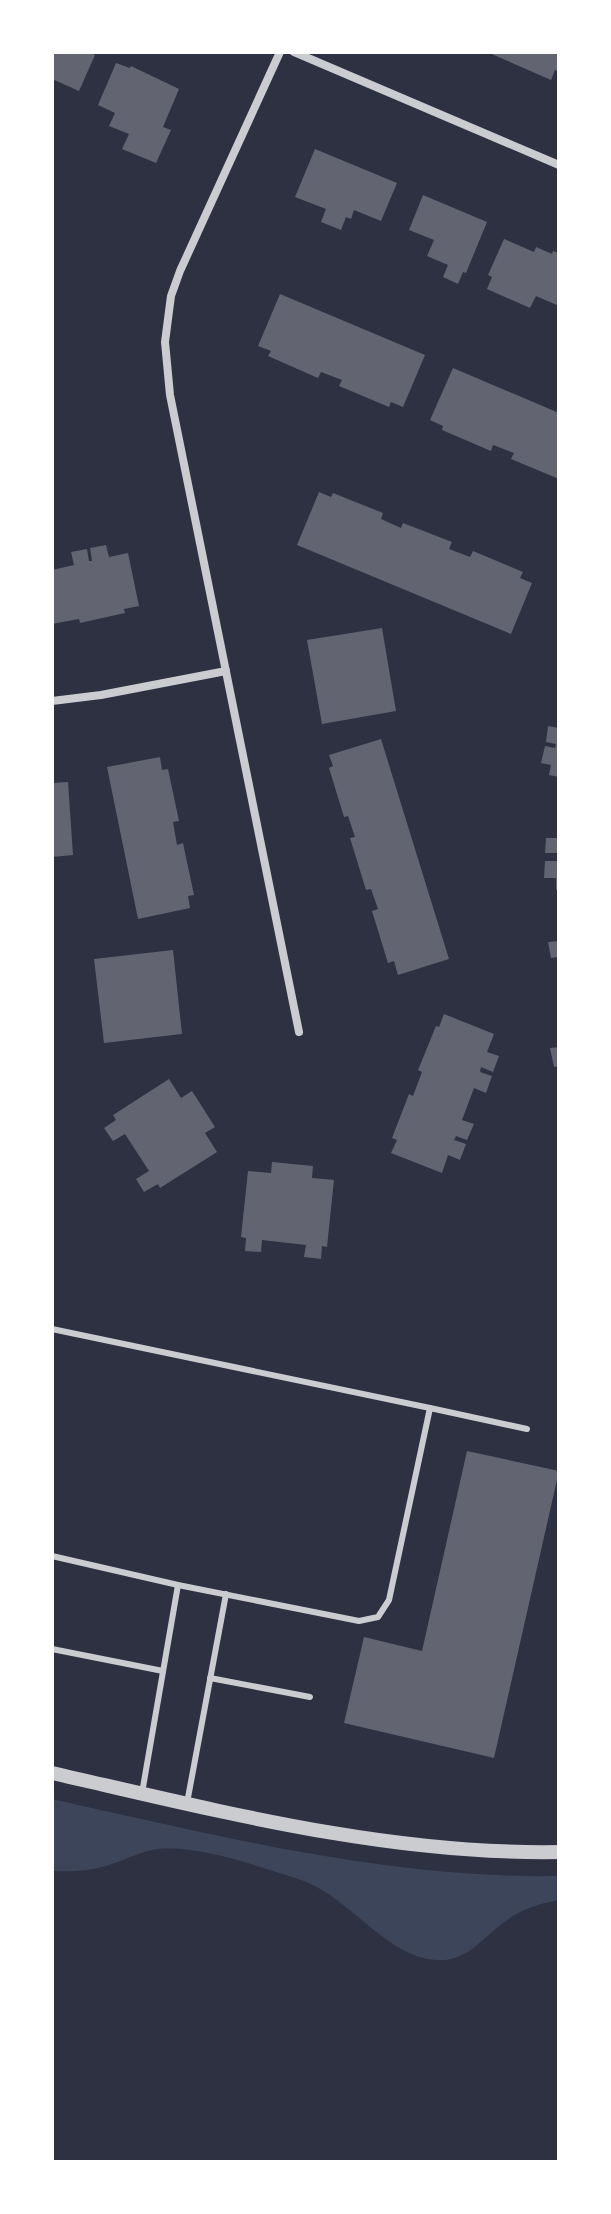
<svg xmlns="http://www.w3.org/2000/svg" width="611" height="2214" viewBox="0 0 611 2214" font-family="'Alegreya Sans',sans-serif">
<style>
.green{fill:#3c4559}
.building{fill:#626471}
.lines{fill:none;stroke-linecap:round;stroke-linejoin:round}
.service{stroke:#caccd0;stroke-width:6}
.minor{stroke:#caccd0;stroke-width:8}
.tertiary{stroke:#caccd0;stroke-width:14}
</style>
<rect width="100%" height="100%" fill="#2d3142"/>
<path class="green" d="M52 1799C220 1836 386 1879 559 1876V1900C538 1904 521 1909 503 1923 483 1938 465 1963 436 1960 386 1957 350 1897 301 1880 260 1867 201 1845 158 1849 141 1851 128 1859 112 1864 91 1871 74 1872 52 1871Z"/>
<g class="building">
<path d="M52 52H89L95 55 79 91 52 79Z"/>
<path d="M487 52H559V72L555 70 551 80Z"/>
<path d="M116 63 130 68 131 66 179 89 163 127 171 130 156 163 122 149 129 134 109 126 115 113 98 105Z"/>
<path d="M315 149 397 183 381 221 354 210 351 219 346 217 341 230 321 222 326 209 295 197Z"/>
<path d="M423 195 487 222 466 273 463 272 458 284 443 277 448 265 427 256 434 240 409 230Z"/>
<path d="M504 239 534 252 536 247 552 254 553 251 559 253V306L536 296 530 308 487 289 492 277 488 275Z"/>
<path d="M280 294 425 355 403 407 391 402 389 407 339 386 342 380 321 372 318 378 268 356 271 351 258 346Z"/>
<path d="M453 368 559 413V479L511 459 514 453 493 445 491 451 442 430 443 426 430 420Z"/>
<path d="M319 492 331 497 333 493 383 513 381 519 401 528 403 523 452 542 449 549 470 557 473 551 523 572 520 578 532 583 511 634 297 545Z"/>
<path d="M106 545 109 557 128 553 139 606 124 609 125 613 80 623 79 619 52 624V570L74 565 71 552 87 549 89 561H92L90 548Z"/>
<path d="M382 628 396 711 322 724 307 640Z"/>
<path d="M548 726 559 728V777L549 775 551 765 541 763 545 746 555 748 556 744 546 742Z"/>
<path d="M381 739 449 959 398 975 394 961 388 963 372 911 378 909 371 889 366 890 350 838 355 837 348 816 344 817 329 768 333 766 329 755Z"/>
<path d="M160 757 162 770 168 769 179 821 173 822 177 845 183 843 194 895 188 896 190 908 138 919 107 767Z"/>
<path d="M68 782 73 855 52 857V783Z"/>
<path d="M546 838H559V853H545Z"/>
<path d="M545 861H559V890H556V878H544Z"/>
<path d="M559 941V957L551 958 548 942Z"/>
<path d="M173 950 182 1034 104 1043 94 959Z"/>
<path d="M444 1014 494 1034 487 1052 499 1056 493 1072 481 1067 480 1072 492 1076 486 1093 474 1088 462 1120 474 1124 467 1140 456 1136 454 1140 466 1144 460 1160 448 1155 442 1173 391 1153 397 1140 392 1138 409 1094 413 1096 422 1072 418 1070 436 1026 439 1027Z"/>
<path d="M559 1047V1066L554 1067 550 1048Z"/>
<path d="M169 1079 181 1098 192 1091 215 1127 205 1133 217 1152 160 1188 158 1184 144 1192 136 1179 149 1171 125 1134 113 1141 104 1128 116 1120 113 1115Z"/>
<path d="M272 1162 313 1166 312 1178 334 1180 327 1247 322 1246 321 1259 304 1257 306 1245 262 1240 261 1252 245 1251 246 1238 241 1237 248 1171 271 1173Z"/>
<path d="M467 1451 559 1471 494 1758 344 1723 364 1637 422 1651Z"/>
</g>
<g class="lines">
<g class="service">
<path d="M52 1329 430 1408"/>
<path d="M52 1556 178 1585 359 1621 378 1617 389 1600 430 1408 527 1429"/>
<path d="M52 1649 163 1671"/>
<path d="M210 1678 310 1697"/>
<path d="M142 1793 178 1585"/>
<path d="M187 1803 226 1594"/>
</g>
<g class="minor">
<path d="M280 52 180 271 171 296 165 342 170 395 299 1032"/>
<path d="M294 52 559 165"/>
<path d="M52 701 101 695 226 671"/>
</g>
<path class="tertiary" d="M52 1773C219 1811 387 1855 559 1852"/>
</g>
<rect width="611" height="2214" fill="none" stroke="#ffffff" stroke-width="108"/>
</svg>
